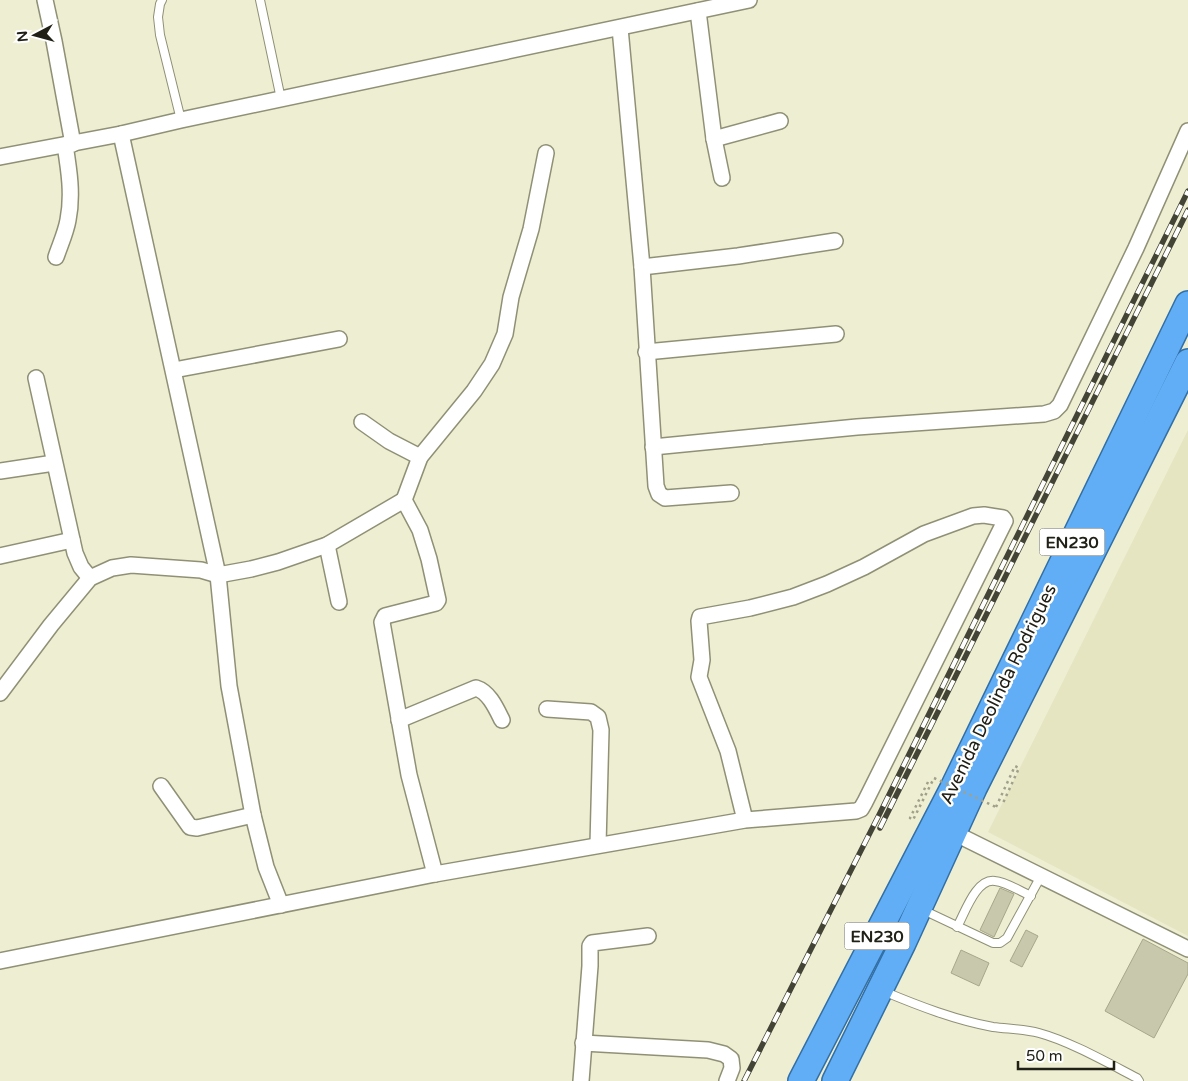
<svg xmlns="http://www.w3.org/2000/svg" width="1188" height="1081" viewBox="0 0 1188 1081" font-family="'Varela Round',sans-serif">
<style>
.built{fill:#e5e5c1}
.building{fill:#c8c8ac;stroke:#a7a78c}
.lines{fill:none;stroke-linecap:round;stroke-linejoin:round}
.service-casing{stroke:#909076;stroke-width:10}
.minor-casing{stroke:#909076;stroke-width:18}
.trunk-casing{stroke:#316fa6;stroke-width:28}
.path{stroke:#a0a08b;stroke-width:2.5;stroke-dasharray:2.5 4;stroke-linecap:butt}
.service{stroke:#fff;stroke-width:8}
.minor{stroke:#fff;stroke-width:15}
.trunk{stroke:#62aef6;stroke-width:25}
.rail-casing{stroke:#434336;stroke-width:5.5}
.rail{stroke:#fff;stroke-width:4;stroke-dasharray:11;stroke-linecap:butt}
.path-bridge{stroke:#a0a08b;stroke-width:2.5;stroke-dasharray:2.5 4;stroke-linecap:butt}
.labels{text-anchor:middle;stroke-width:5;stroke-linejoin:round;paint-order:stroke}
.shield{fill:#fff;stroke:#63635c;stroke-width:1}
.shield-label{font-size:16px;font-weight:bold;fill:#202016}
.street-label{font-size:18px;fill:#202016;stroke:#fff}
</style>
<rect width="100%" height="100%" fill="#eeeed2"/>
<path class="built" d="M1188 430V936L988 832Z"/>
<g class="building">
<path d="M1000 888 1014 894 994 937 980 930Z"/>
<path d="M1026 930 1038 936 1022 967 1010 961Z"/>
<path d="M1143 939 1188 963V974L1154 1038 1105 1011Z"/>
<path d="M961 950 989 963 979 986 951 973Z"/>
</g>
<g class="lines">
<g class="service-casing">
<g id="service">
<path d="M162 0 160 4 158 17 160 35 181 120"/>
<path d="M260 0 281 99"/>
<path d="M923 910 993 943H1000L1007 938 1041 876"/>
<path d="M957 927C965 913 976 878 995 881 1006 882 1020 891 1031 896"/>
<path d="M883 991C919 1006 955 1020 993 1027 1008 1029 1024 1029 1039 1033 1069 1041 1108 1063 1137 1078L1139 1081"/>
</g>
</g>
<g class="minor-casing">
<g id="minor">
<path d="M45 0 54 41 73 144"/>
<path d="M698 11 714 139 722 178"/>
<path d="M620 28 642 267 656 486 659 494 665 498 731 493"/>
<path d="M121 134 218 575 229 686 253 815 266 867 281 905"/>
<path d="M714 139 780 121"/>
<path d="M0 157 121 134 181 120 749 0"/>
<path d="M56 257C60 245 66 232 68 220 73 195 69 170 65 145"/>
<path d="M642 267 738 256 835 241"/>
<path d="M646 352 836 334"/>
<path d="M174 370 339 339"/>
<path d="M36 378 75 553 81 567 90 578"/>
<path d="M362 422 389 441 420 457"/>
<path d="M653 447 857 427 1044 414 1054 411 1060 405 1136 248 1188 131"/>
<path d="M0 471 54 463"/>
<path d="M327 545 339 602"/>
<path d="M0 556 72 540"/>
<path d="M0 693 51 625 90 578 112 568 131 565 201 570 218 575 251 569 278 562 327 545 404 500"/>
<path d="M547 709 591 712 598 717 601 730 598 845"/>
<path d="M399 720 476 688C489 692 496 708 502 720"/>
<path d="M161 786 190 827 197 828 253 815"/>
<path d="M952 832 1188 949"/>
<path d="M435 874 409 775 382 622 385 616 436 603 438 600 429 559 420 530 404 500 420 457 474 391 492 364 505 334 511 297 531 229 546 153"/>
<path d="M0 961 435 874 745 820 856 811 861 809 865 802 1005 521 1003 518 984 515 973 516 924 534 864 567 827 584 793 597 750 608 700 617 699 621 702 660 699 677 728 751 745 820"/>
<path d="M583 1043 708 1050 724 1054 731 1059 732 1068 727 1081"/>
<path d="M581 1081 590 966V946L592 943 648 936"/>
</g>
</g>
<g class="trunk-casing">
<g id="trunk">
<path d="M801 1081 952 790 1188 304"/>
<path d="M835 1081 903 943 974 788 1188 362"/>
</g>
</g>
<g class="path">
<path d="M928 782 910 818 913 820 934 778"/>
<path d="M996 807 1015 766 1019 768 1003 803"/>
</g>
<use href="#service" class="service"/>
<use href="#minor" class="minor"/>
<use href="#trunk" class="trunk"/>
<g class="rail-casing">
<g id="rail">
<path d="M880 828 1188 210"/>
<path d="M744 1081 879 815 1188 191"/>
</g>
</g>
<use href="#rail" class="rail"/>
<path class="path-bridge" d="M934 778 996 807"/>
</g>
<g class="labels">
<g class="shield">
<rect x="1039.5" y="528.5" width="65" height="27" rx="4"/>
<rect x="844.5" y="922.5" width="65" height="27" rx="4"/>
</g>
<g class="shield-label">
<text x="1072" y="548">EN230</text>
<text x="877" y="942">EN230</text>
</g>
<g class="street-label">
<text transform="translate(998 694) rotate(-64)" y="6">Avenida Deolinda Rodrigues</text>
</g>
</g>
<g transform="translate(35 35) rotate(264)" stroke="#ffffff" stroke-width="4" paint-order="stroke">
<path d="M0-4L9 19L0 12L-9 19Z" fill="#202016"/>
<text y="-8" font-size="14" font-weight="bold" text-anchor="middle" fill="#202016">N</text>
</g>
<path d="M1018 1061v8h96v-8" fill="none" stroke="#202016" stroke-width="2.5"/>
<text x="1026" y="1061" font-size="15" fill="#202016" stroke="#ffffff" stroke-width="4" paint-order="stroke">50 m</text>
</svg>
